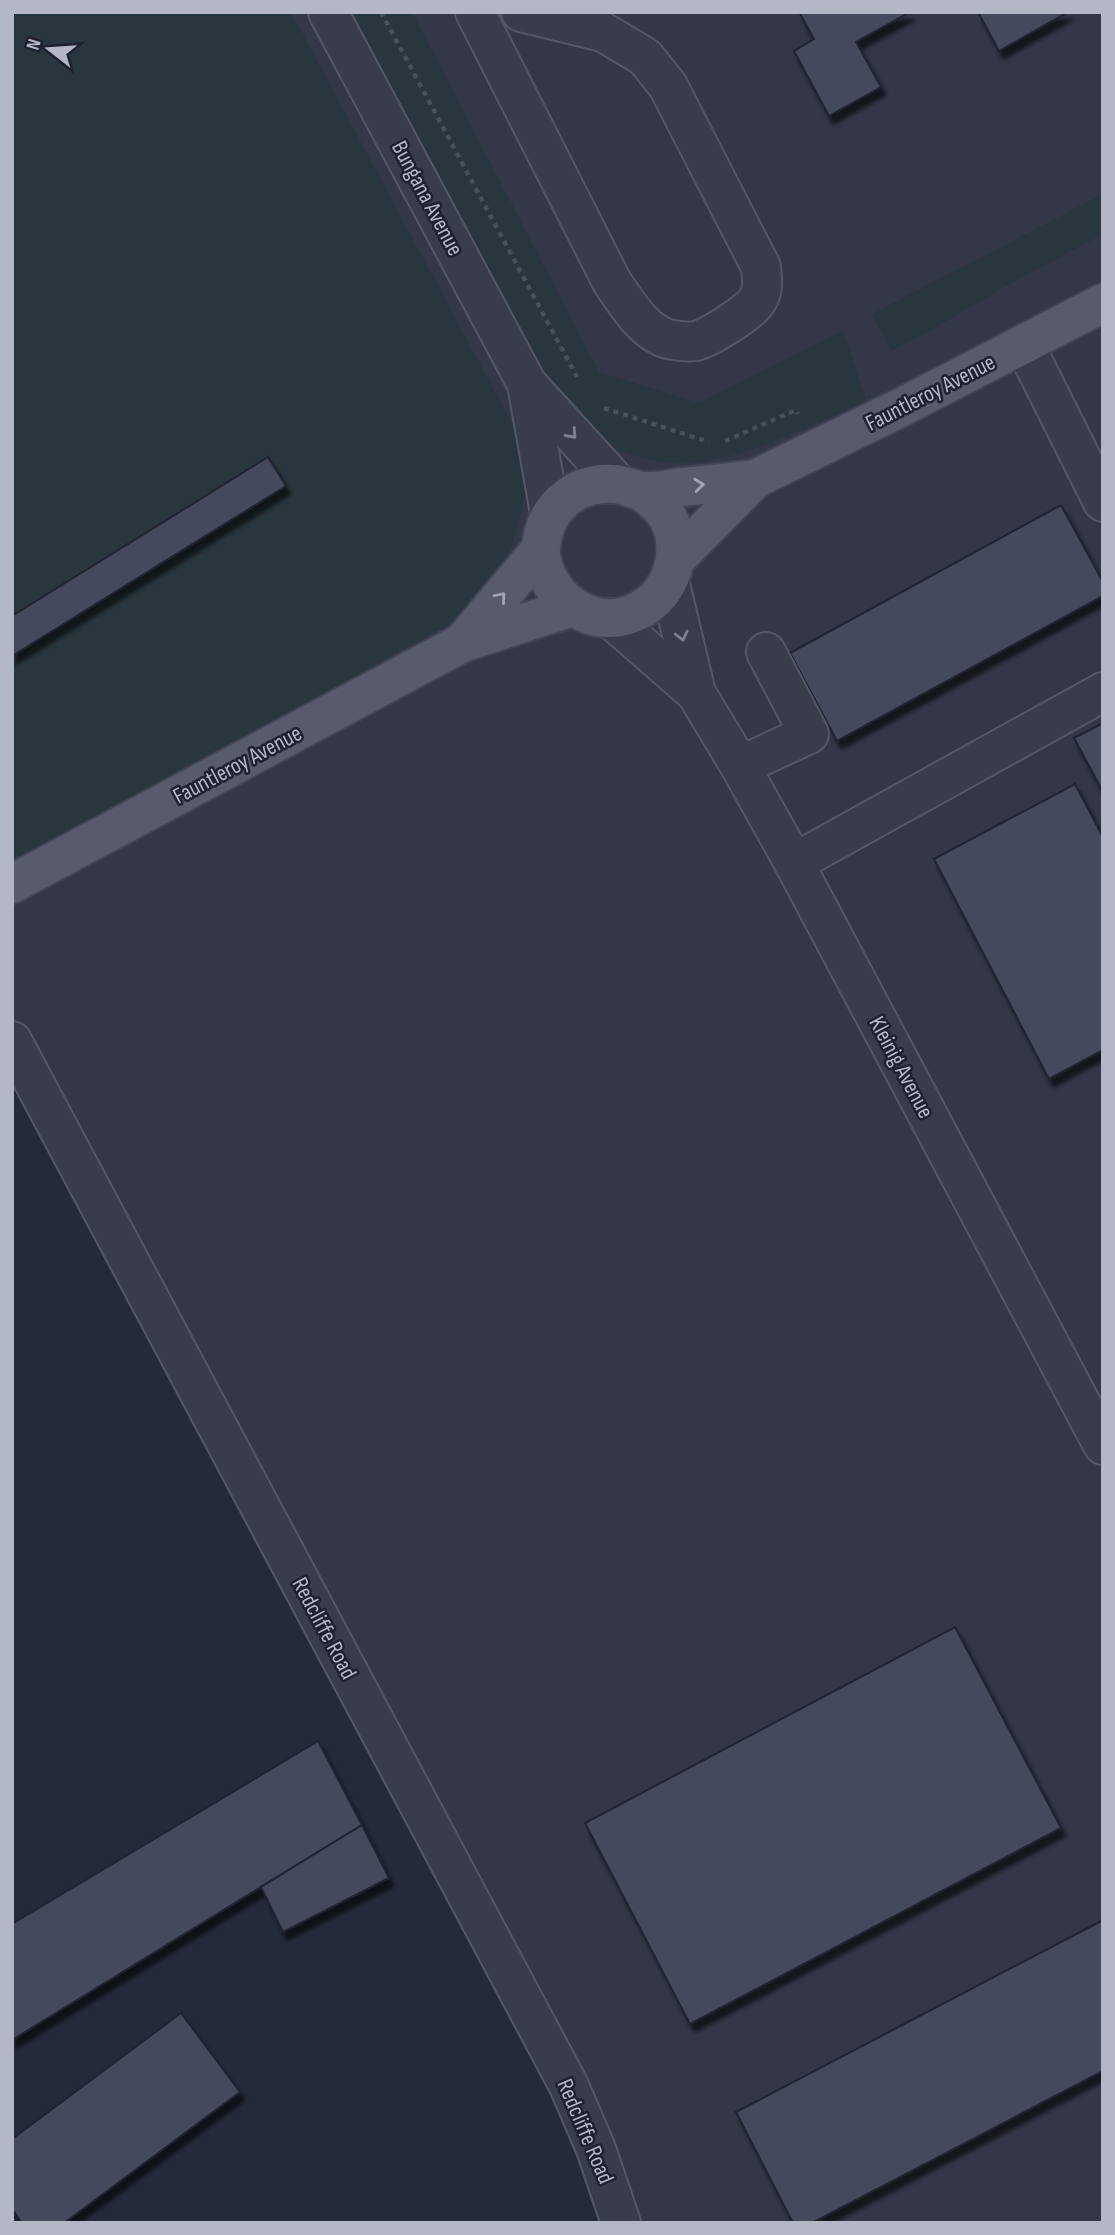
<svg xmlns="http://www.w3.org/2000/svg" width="1115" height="2235" viewBox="0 0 1115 2235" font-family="'Sofia Sans Condensed',sans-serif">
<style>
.airport{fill:#333748}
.green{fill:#28373d}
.building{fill:#44495c;stroke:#202332;stroke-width:2;filter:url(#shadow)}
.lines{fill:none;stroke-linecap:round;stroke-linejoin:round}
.minor-casing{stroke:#545766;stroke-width:42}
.major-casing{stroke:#424554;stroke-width:42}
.path{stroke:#455259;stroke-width:4.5;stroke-dasharray:5 5;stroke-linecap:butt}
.minor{stroke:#393c4b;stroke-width:38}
.major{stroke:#575b6b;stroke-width:38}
.oneway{stroke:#7d808f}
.oneway2{stroke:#a1a5b4}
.labels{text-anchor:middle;stroke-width:5;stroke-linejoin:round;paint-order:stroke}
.street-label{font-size:23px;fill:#b4b7c6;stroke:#1e2130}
</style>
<defs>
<filter id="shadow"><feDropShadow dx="4.5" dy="8" stdDeviation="2" flood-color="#0009"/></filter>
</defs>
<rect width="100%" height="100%" fill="#252a3b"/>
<path class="airport" d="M12 12H1103V2223H621L12 1040Z"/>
<g class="green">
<path d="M12 12H291L518 435 526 494 511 548 465 616 12 862Z"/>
<path d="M347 12H412L599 372 700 403 843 330 866 401C812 424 747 459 689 463 661 465 624 455 601 440 585 431 568 409 555 395Z"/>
<path d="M1103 194V234L1004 287 923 335 891 351 872 314Z"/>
</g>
<g class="building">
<path d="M799 12H910L856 42 881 87 829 116 794 51 814 39Z"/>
<path d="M978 12H1068L999 51Z"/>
<path d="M268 457 286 486 12 656V616Z"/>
<path d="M1061 505 1103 582V596L837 741 790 653Z"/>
<path d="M1103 723V792L1074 738Z"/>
<path d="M1075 784 1103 837V1050L1049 1079 934 859Z"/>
<path d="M955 1627 1061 1828 690 2024 585 1823Z"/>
<path d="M318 1741 362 1825 12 2040V1924Z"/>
<path d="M362 1825 389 1878 283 1932 261 1887Z"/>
<path d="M1103 1920V2071L812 2223H793L736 2112Z"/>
<path d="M181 2013 240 2092 64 2223H22L12 2209V2139Z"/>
</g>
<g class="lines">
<g class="minor-casing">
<g id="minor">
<path d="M328 12 527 384 617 483"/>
<path d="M475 12 612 282C626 302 643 332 668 339 677 341 687 342 696 341 708 338 753 311 758 299 764 289 762 278 761 267L668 86 645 57 603 32 521 12"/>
<path d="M1024 344 1103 502"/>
<path d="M527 384 550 513"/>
<path d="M669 580 696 693"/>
<path d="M610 618 696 693 740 766 794 863 1103 1445"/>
<path d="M740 766 809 734 766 652"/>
<path d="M794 863 1103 692"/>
<path d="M12 1041 569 2086 596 2149 621 2223"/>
</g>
</g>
<g class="major-casing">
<g id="major">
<path d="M642 492C652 499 662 507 668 518 685 551 672 593 640 610 595 634 549 601 541 556 540 548 542 542 543 535 551 501 580 482 614 484 624 484 634 491 644 491 656 492 669 489 681 487 706 485 730 482 755 479"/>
<path d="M675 560 755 479 900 408 1103 303"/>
<path d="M462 643 540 550"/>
<path d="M12 884 462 643 573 607"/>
</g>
</g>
<g class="path">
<path d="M381 12 577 377"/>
<path d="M604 408 709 442"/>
<path d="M725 441 796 410 798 414"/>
</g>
<use href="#minor" class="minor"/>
<use href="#major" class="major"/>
</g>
<defs><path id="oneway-chevron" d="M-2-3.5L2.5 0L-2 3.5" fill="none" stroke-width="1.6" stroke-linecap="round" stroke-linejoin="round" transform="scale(1.75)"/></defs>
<g class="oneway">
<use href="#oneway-chevron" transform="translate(572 434) rotate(48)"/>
<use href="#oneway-chevron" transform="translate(682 636) rotate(77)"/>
</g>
<g class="oneway2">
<use href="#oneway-chevron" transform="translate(699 485) rotate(-6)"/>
<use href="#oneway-chevron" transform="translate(501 597) rotate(-50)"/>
</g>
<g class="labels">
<g class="street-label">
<text transform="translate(428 198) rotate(62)" y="8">Bungana Avenue</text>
<text transform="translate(930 392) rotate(-27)" y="8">Fauntleroy Avenue</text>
<text transform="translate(237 764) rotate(-28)" y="8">Fauntleroy Avenue</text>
<text transform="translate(902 1067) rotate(62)" y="8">Kleinig Avenue</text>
<text transform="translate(325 1628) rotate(62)" y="8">Redcliffe Road</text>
<text transform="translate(586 2131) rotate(67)" y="8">Redcliffe Road</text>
</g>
</g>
<rect width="1115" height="2235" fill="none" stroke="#b4b7c6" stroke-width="28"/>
<g transform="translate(49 49) rotate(287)" stroke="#1e2130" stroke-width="5" paint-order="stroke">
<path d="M0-5L12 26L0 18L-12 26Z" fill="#b4b7c6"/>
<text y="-10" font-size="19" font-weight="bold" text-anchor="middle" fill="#b4b7c6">N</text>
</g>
</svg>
